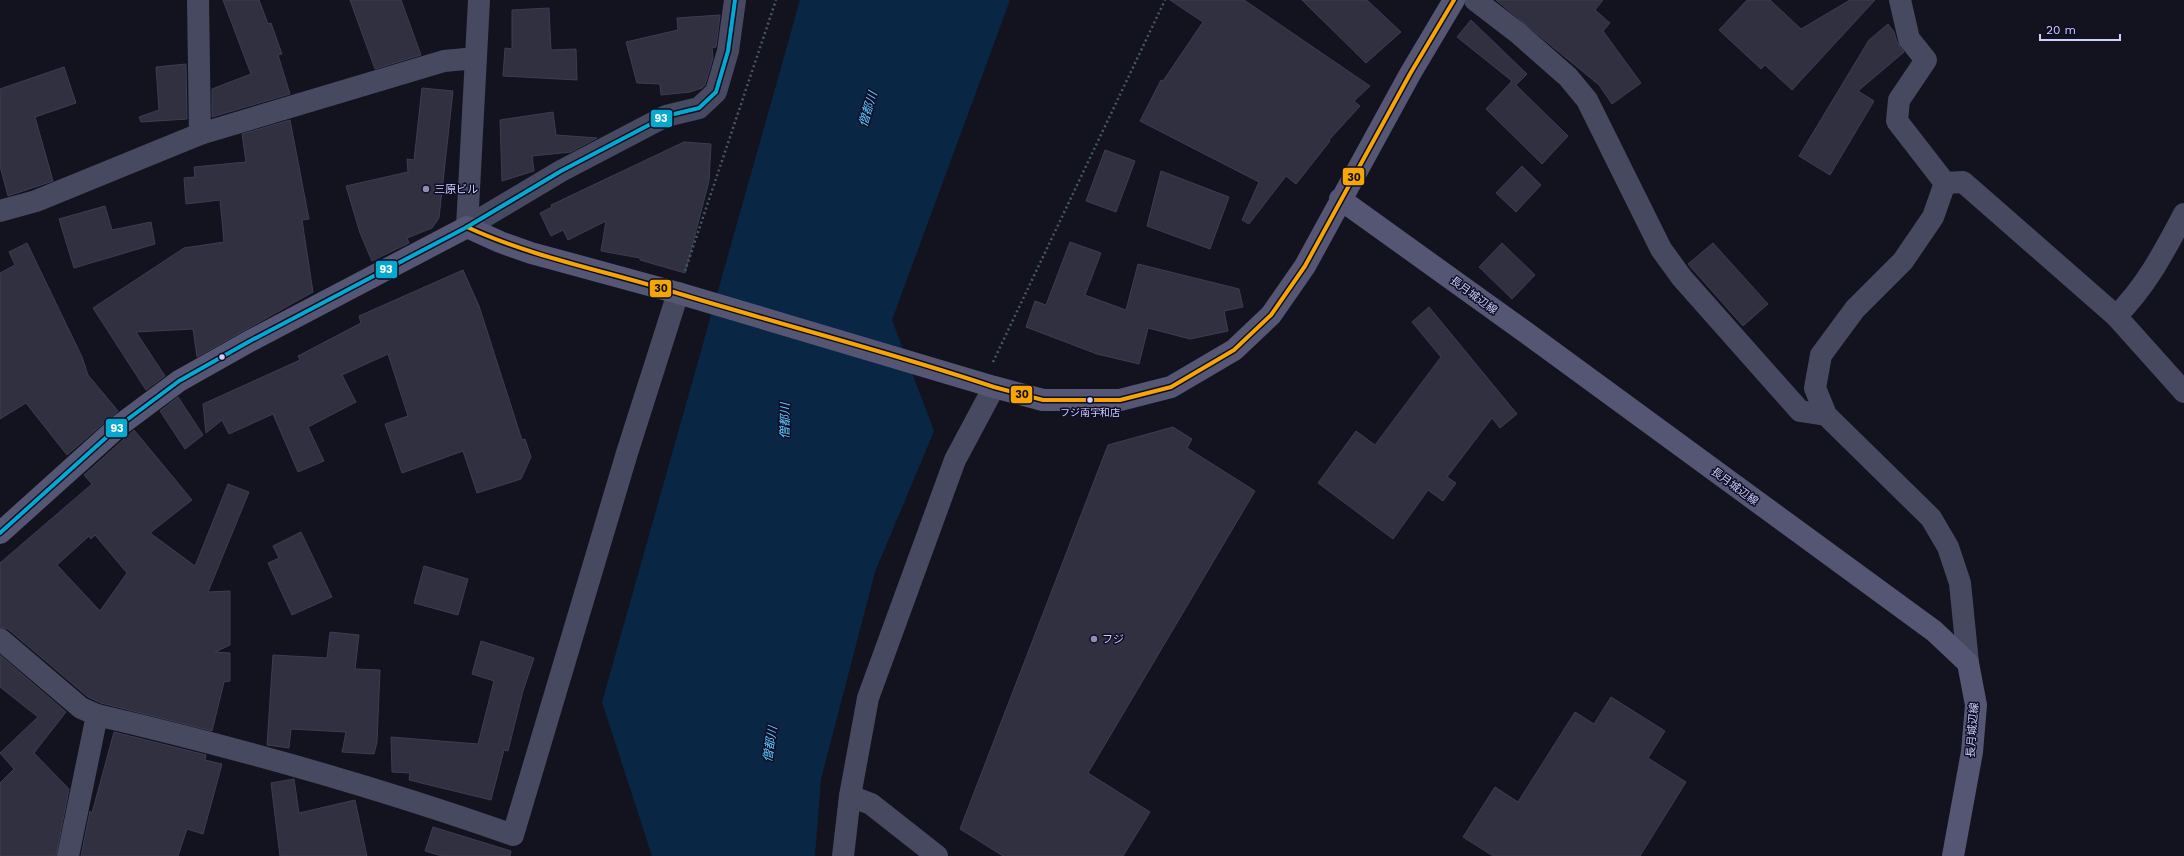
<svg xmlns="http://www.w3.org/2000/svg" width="2184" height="856" viewBox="0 0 2184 856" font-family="'Work Sans','Noto Sans JP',sans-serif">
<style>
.water{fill:#092644}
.building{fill:#313041;stroke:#3d3c54;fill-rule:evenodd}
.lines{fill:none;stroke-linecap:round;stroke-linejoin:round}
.path{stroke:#455965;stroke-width:2.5;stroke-dasharray:2 3;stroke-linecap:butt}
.minor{stroke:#464960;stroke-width:22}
.secondary{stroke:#545673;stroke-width:22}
.bus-1-casing{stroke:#0e0d25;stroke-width:7}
.bus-2-casing{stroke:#0e0d25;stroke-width:7}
.bus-1{stroke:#f7a600;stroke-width:4}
.bus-2{stroke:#00a9ce;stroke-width:4}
.poi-dot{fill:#8e8eb1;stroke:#0e0d25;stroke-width:1.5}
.bus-dot{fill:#d0d1ff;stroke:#0e0d25;stroke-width:1.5}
.labels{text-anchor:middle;stroke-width:3;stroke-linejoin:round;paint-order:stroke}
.bus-label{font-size:10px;fill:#d0d1ff;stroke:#0e0d25}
.poi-label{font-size:11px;fill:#d0d1ff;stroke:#0e0d25;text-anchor:start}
.street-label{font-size:11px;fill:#d0d1ff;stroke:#0e0d25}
.water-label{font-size:12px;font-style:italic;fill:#5ec9ff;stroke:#0e0d25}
.line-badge{stroke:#0e0d25;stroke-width:1.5}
.badge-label{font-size:11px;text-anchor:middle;font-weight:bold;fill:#fff}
.pale-badge-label{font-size:11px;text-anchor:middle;font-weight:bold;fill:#111}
</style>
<rect width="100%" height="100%" fill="#13131f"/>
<path class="water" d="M800 0H1010L892 320 934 431 875 572 821 779 815 856H652L602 702Z"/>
<g class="building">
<path d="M223 0H259L268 24 271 23 282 54 278 55 290 94 212 117V89L251 74Z"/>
<path d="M350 0H401L421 55 375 69Z"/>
<path d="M1170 0H1244L1370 86 1354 101 1360 106 1329 140 1330 141 1296 184 1286 176 1249 224 1242 220 1259 182 1140 121 1161 80 1163 81 1203 22Z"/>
<path d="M1302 0H1367L1401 32 1366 63Z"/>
<path d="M1496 0H1603L1595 10 1610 23 1603 31 1641 83 1612 104 1599 85Z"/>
<path d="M1747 0H1770L1801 29 1850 0H1875L1792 90 1765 65 1761 69 1719 30Z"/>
<path d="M549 8 551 50 576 49 577 80 503 76 505 48 512 49V10Z"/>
<path d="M720 15 716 47 712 48 713 58 705 85 702 88 690 92 661 95 660 84 637 83 626 42 678 30 677 18Z"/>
<path d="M1471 20 1527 74 1516 85 1568 136 1542 164 1486 109 1512 81 1457 37Z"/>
<path d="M1888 24 1894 32 1897 42 1904 52 1858 91 1874 101 1830 175 1799 156 1869 40Z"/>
<path d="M186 64 187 119 141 122 139 117 159 110 156 67Z"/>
<path d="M64 67 76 103 35 117 53 181 8 196 0 166V89Z"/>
<path d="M422 88 453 91 439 218 432 228 407 238 409 243 372 261 360 233 346 186 408 172 407 159 414 160Z"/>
<path d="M553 112 556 135 597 138 571 152 532 156 534 171 502 181 500 120Z"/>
<path d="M290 120 309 219 302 220 313 292 197 357 193 329 136 332 165 376 146 390 93 308 184 248 224 242 220 200 186 204 184 178 195 177 194 167 246 162 242 134Z"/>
<path d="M684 142 711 144 709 181 685 273 640 260V258L601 251 606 221 568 240 563 230 551 236 540 213 552 207 551 205Z"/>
<path d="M1105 150 1135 161 1116 212 1086 201Z"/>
<path d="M1522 166 1541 185 1516 212 1496 193Z"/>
<path d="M1161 171 1229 197 1210 249 1147 226Z"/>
<path d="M105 206 112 230 151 222 155 244 74 268 59 219Z"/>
<path d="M1070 242 1101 253 1085 295 1126 310 1138 264 1239 289 1243 307 1224 311 1228 331 1190 339 1148 328 1139 364 1097 354 1026 327 1035 301 1046 305Z"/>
<path d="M27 243 82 357 88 375 118 411 67 455 26 403 0 419V273L15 265 9 252Z"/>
<path d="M1502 243 1535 275 1512 299 1479 267Z"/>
<path d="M1713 243 1768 304 1743 326 1688 264Z"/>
<path d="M463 270 479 306 522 440 525 439 531 457 521 479 477 493 463 451 402 473 385 424 408 416 388 354 342 375 356 402 308 427 324 461 298 472 273 414 229 434 222 420 206 433 203 404 300 360 298 356 361 323 359 316Z"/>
<path d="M1429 307 1517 414 1500 428 1492 418 1447 477 1456 483 1443 501 1428 490 1393 539 1318 483 1356 431 1375 445 1441 357 1412 322Z"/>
<path d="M178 397 203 435 185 449 160 411Z"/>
<path d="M1173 427 1192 439 1187 448 1255 491 1088 773 1150 812 1123 856H1003L960 829 1108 445Z"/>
<path d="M134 430 192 500 150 533 195 566 228 484 249 492 208 592 230 591V645L215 652 230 653V681L224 682 212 731 101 703 88 697 8 629 0 627V563L92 484 84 475ZM95 535 127 573 100 611 57 565 89 536 91 539Z"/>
<path d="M301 532 332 597 292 615 268 563 279 558 273 546Z"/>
<path d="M424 566 468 579 458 615 414 603Z"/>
<path d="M330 632 359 635 355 669 380 670 377 742 374 754 342 752 346 732 291 729 289 748 267 745 273 655 327 658Z"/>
<path d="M481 641 534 658 523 691 508 751 504 750 491 800 409 780 410 773 392 772 391 737 478 744 494 681 472 674Z"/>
<path d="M0 655 66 712 34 753 69 789 56 856H0V783L14 769 0 753 38 717 0 687Z"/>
<path d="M1611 697 1665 731 1648 758 1686 782 1640 856H1493L1463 837 1495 787 1518 802 1575 712 1594 724Z"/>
<path d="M114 732 206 755 205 760 222 764 203 834 187 829 178 856H81L90 811 92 813Z"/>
<path d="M294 779 299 813 355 800 367 856H280L271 783Z"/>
<path d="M433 827 511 851 510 856H442L425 851Z"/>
</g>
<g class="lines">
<g class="path">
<path d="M685 271 776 0"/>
<path d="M993 362 1165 0"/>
</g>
<g class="minor">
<path d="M198 0 200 134"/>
<path d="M1475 0 1518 33 1568 77 1587 100 1661 249 1682 278 1800 411 1826 415"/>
<path d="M1900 0 1909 39 1926 60 1899 100 1897 121 1945 183"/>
<path d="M1945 183 1933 217 1903 261 1855 309 1821 355 1815 388 1826 415 1931 518 1948 547 1960 583 1968 663"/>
<path d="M1945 183 1963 182 2116 316 2184 392"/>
<path d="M0 211 36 201 200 134 444 61 476 58"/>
<path d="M467 227 561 171 666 116 699 108 716 92 728 51 735 0"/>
<path d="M467 227 479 0"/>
<path d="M2116 316C2146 287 2165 250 2184 214"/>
<path d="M0 639 81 708 97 715C238 748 377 787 513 835L627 453 678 293"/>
<path d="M850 796 871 804 937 856"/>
<path d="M68 856 97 715"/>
<path d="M843 856 850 796 868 698 955 460 994 387"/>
</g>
<g class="secondary">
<path d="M1340 199 1528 334 1934 631 1968 663 1976 705 1972 752 1953 856"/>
<path d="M0 533 120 425 179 381 250 341 467 227 500 242 531 253 678 293 994 387 1043 400H1120L1171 387 1234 350 1271 315 1305 266 1410 74 1454 0"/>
</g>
<g class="bus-1-casing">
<path id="bus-1" d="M467 227C534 258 607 271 677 293 782 325 890 352 994 387L1043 400H1120L1171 387 1234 350 1271 315 1305 266 1410 74 1454 0"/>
</g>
<g class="bus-2-casing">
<path id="bus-2" d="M0 533 120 425 179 381 250 341 467 227 561 171 666 116 699 108 716 92 728 51 735 0"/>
</g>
<use href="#bus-1" class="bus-1"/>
<use href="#bus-2" class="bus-2"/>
</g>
<g class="poi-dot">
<circle cx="426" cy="189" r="4"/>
<circle cx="1094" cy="639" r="4"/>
</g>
<g class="bus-dot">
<circle cx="222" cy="357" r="3.5"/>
<circle cx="1090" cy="400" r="3.5"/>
</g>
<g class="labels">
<g class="bus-label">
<text x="1090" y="416">フジ南宇和店</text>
</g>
<g class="poi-label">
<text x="434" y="193">三原ビル</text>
<text x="1102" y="643">フジ</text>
</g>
<g class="street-label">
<text transform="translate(1474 295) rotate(36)" y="4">長月城辺線</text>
<text transform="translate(1735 486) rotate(36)" y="4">長月城辺線</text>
<text transform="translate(1972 730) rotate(-86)" y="4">長月城辺線</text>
</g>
<g class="water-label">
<text transform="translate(868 109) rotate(-73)" y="4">僧都川</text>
<text transform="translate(785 421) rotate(-89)" y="4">僧都川</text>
<text transform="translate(770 744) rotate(-81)" y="4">僧都川</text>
</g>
</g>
<g class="line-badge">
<rect x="650" y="109" width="23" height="19" rx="4" fill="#00a9ce"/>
<rect x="1342" y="167" width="23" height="19" rx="4" fill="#f7a600"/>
<rect x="375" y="260" width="23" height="19" rx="4" fill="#00a9ce"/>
<rect x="649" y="279" width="23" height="19" rx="4" fill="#f7a600"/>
<rect x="1010" y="385" width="23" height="19" rx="4" fill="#f7a600"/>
<rect x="105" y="418" width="23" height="20" rx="4" fill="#00a9ce"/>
</g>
<g class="badge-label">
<text x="661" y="122">93</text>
<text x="386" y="273">93</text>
<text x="117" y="432">93</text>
</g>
<g class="pale-badge-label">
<text x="1354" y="181">30</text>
<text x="661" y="292">30</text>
<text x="1022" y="398">30</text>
</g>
<path d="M2040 34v6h80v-6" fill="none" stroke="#d0d1ff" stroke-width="2"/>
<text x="2046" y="34" font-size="12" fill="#d0d1ff" stroke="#0e0d25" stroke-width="3" paint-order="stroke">20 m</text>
</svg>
